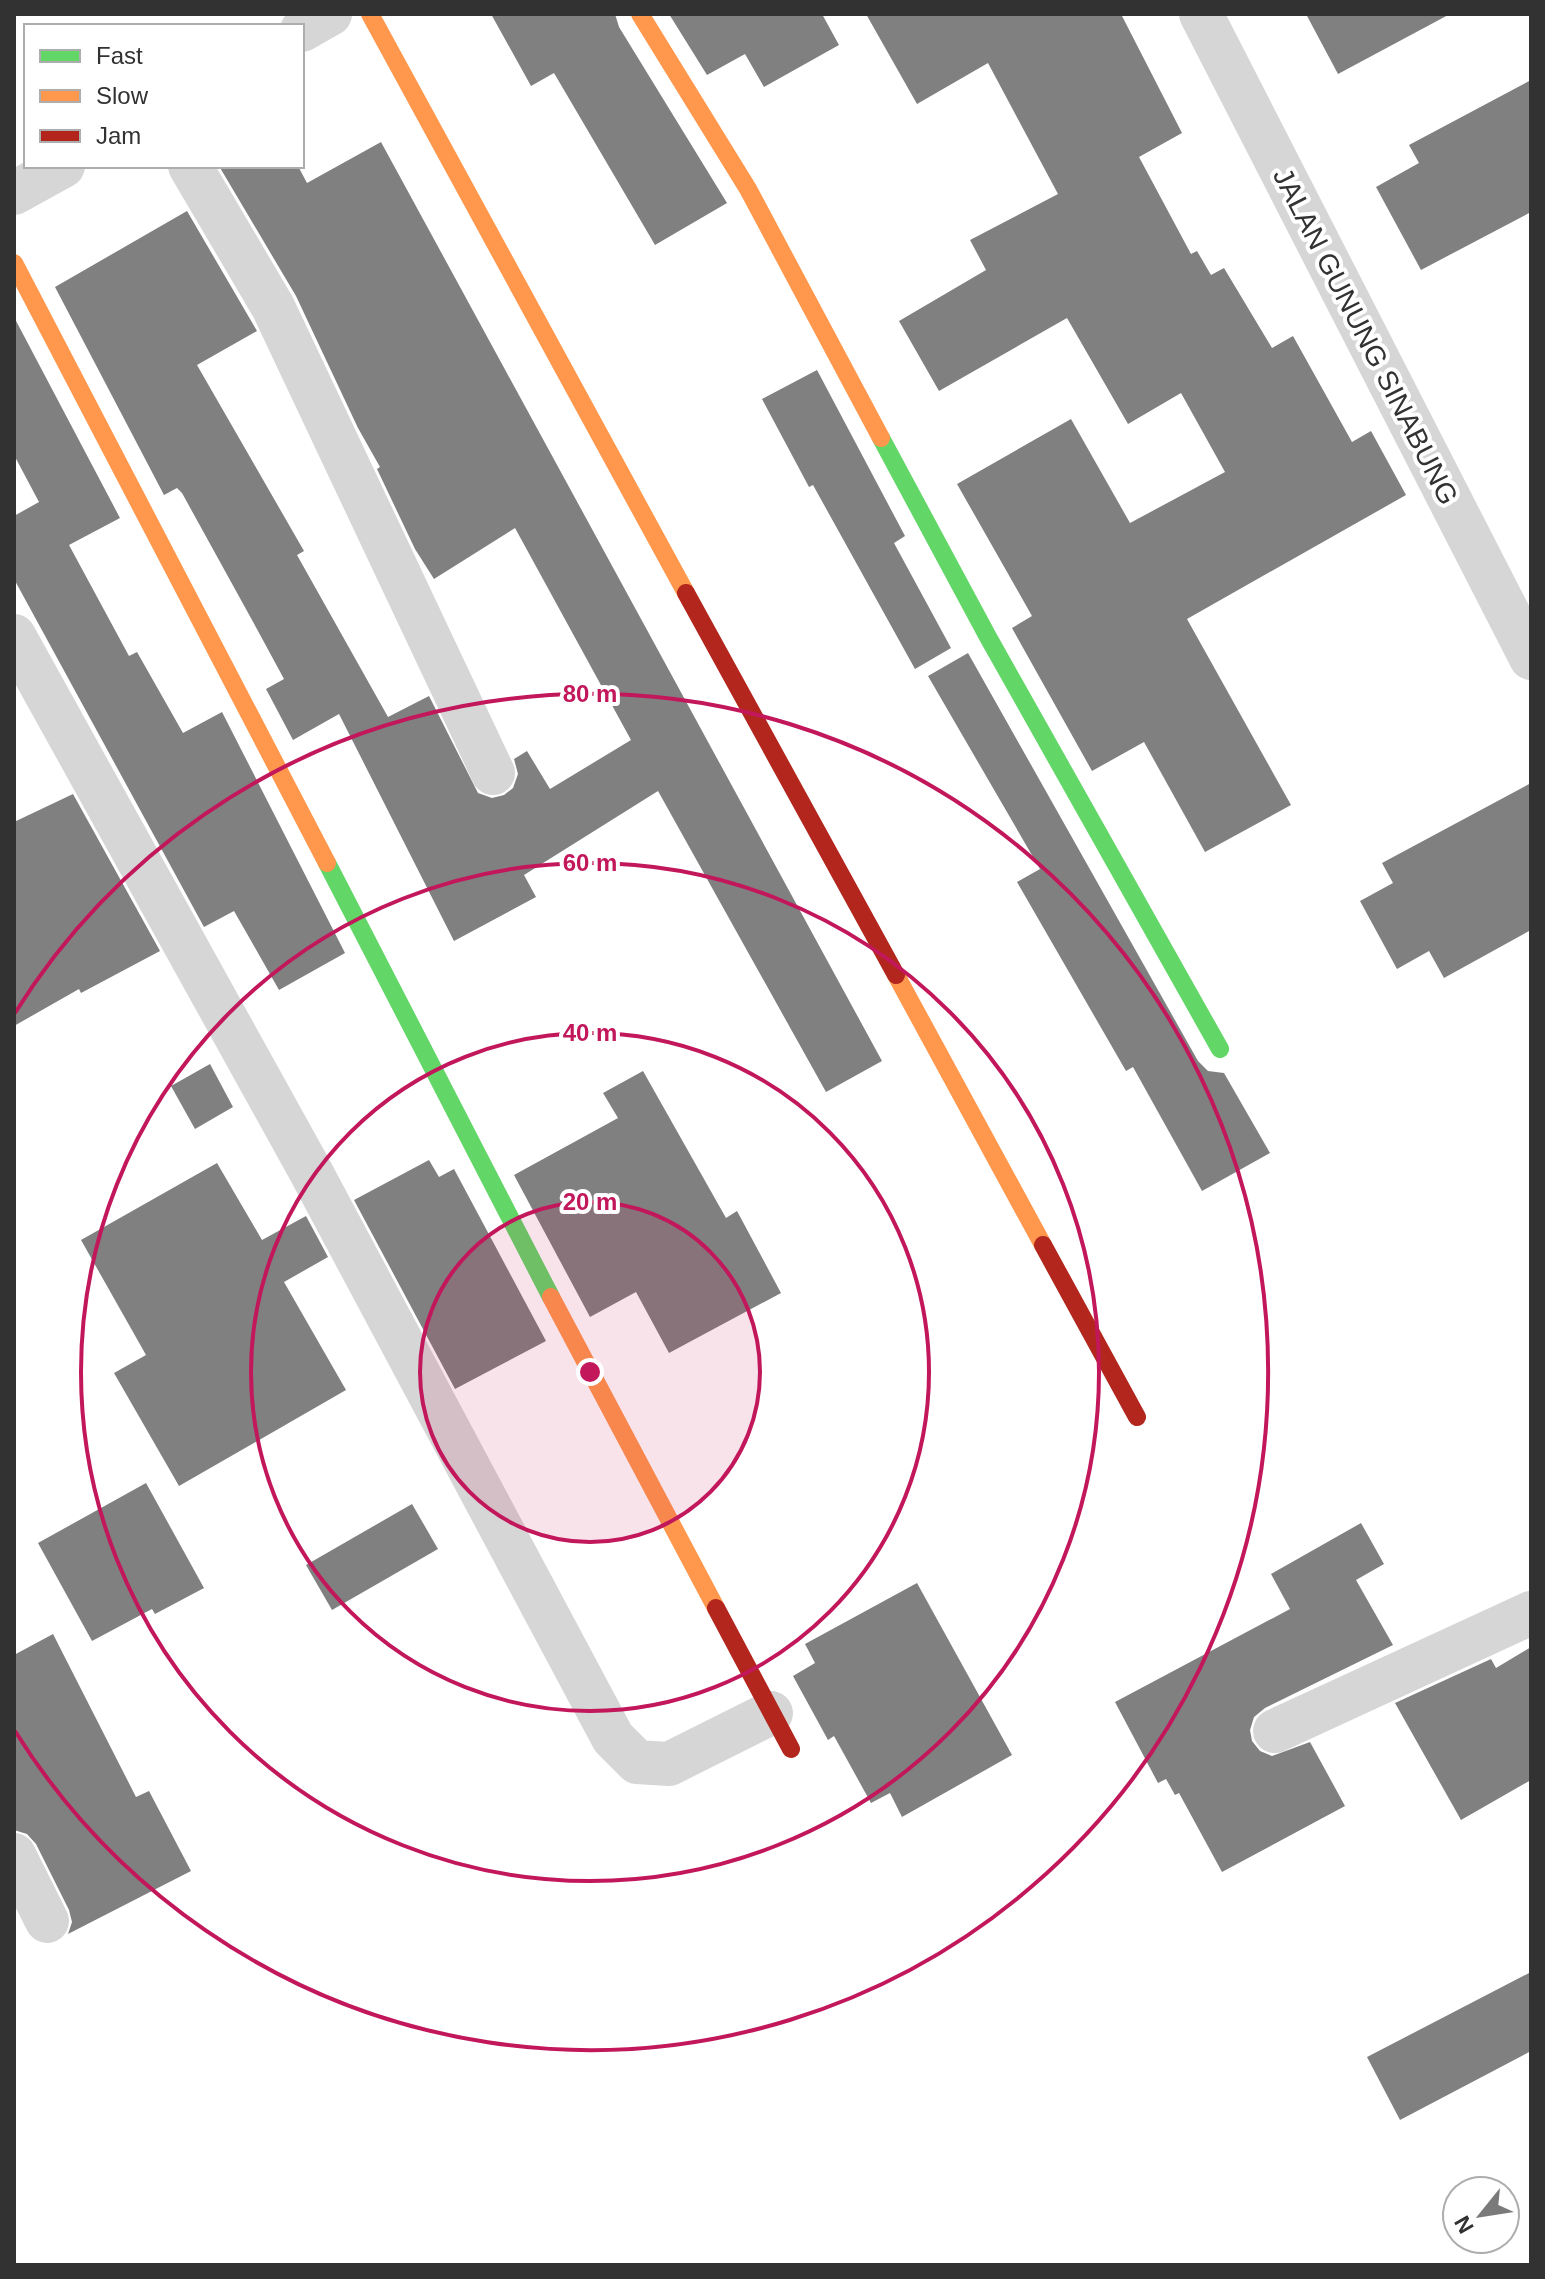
<svg xmlns="http://www.w3.org/2000/svg" width="1545" height="2279" viewBox="0 0 1545 2279" font-family="Arial,sans-serif">
<style>
.building{fill:#808080}
.lines{fill:none;stroke-linecap:round;stroke-linejoin:round}
.street{stroke:#d6d6d6;stroke-width:44}
.fast{stroke:#63d668;stroke-width:18}
.slow{stroke:#ff974d;stroke-width:18}
.jam{stroke:#b3261e;stroke-width:18}
.ring{fill:none;stroke:#c2185b;stroke-width:4}
.labels{text-anchor:middle;stroke-width:8;stroke-linejoin:round;paint-order:stroke}
.street-label{font-size:28px;fill:#323232;stroke:#fff}
.centre{fill:#c2185b;stroke:#fff;stroke-width:4}
.ring-label{font-size:24px;text-anchor:middle;font-weight:bold;fill:#c2185b;stroke:#fff;stroke-width:8;stroke-linejoin:round;paint-order:stroke}
</style>
<rect width="100%" height="100%" fill="#fff"/>
<g class="building">
<path d="M491 14H615L619 27 727 203 655 245 554 73 531 86Z"/>
<path d="M669 14H822L839 45 764 87 745 54 707 75Z"/>
<path d="M866 14H1121L1182 133 1139 157 1191 254 1197 251 1211 275 1224 268 1272 348 1293 336 1352 442 1371 431 1406 495 1187 619 1291 805 1205 852 1144 742 1092 771 1012 628 1032 616 957 484 1071 419 1130 523 1225 472 1181 393 1128 424 1067 318 939 391 899 321 986 270 970 240 1058 194 988 63 917 104Z"/>
<path d="M1306 14H1450L1338 74Z"/>
<path d="M1531 80V212L1421 270 1376 187 1419 163 1409 145Z"/>
<path d="M381 142 882 1061 826 1092 658 791 524 875 536 897 454 941 339 714 293 740 266 689 284 679 258 631 182 493 177 488 164 495 55 287 187 211 257 331 197 365 304 551 297 555 388 717 429 696 478 793 492 798 504 795 513 788 518 774 514 759 527 751 550 789 631 740 515 528 434 579 415 549 377 469 380 467 358 428 296 296 219 166H298L307 183Z"/>
<path d="M14 317 120 518 69 545 129 656 137 652 183 733 222 712 345 953 279 990 234 911 204 927 14 579V516L39 502 14 455Z"/>
<path d="M817 370 905 536 894 543 951 648 915 669 813 485 809 487 762 399Z"/>
<path d="M968 653 1198 1061 1208 1071 1224 1073 1270 1153 1202 1191 1133 1067 1126 1071 1017 882 1040 869 928 676Z"/>
<path d="M1531 783V930L1444 978 1429 951 1397 969 1360 901 1393 883 1382 863Z"/>
<path d="M73 794 160 951 81 993 79 989 14 1026V822Z"/>
<path d="M210 1064 233 1107 195 1129 171 1086Z"/>
<path d="M643 1071 726 1218 737 1211 781 1293 669 1353 636 1292 590 1317 514 1175 618 1118 603 1093Z"/>
<path d="M429 1160 439 1177 454 1169 546 1341 455 1389 354 1200Z"/>
<path d="M217 1163 262 1240 306 1216 328 1257 284 1282 346 1390 179 1486 114 1373 146 1355 81 1240Z"/>
<path d="M146 1483 204 1588 155 1614 152 1609 92 1641 38 1543Z"/>
<path d="M412 1504 438 1549 332 1610 306 1565Z"/>
<path d="M1361 1523 1384 1564 1356 1580 1393 1645 1265 1708 1254 1717 1250 1730 1252 1741 1260 1751 1272 1756 1310 1742 1345 1806 1222 1872 1179 1793 1175 1795 1166 1779 1158 1783 1115 1702 1290 1609 1271 1574Z"/>
<path d="M917 1583 1012 1755 902 1817 890 1793 871 1803 834 1736 828 1740 793 1676 815 1663 805 1644Z"/>
<path d="M53 1634 136 1797 149 1791 191 1871 68 1934 72 1922 69 1910 36 1844 27 1834 14 1830V1655Z"/>
<path d="M1531 1647V1780L1461 1820 1395 1703 1491 1659 1496 1668Z"/>
<path d="M1531 1972V2051L1400 2120 1367 2057Z"/>
</g>
<g class="lines">
<g class="street">
<path d="M1201 14 1531 658"/>
<path d="M302 30 330 14"/>
<path d="M190 166 273 307 493 773"/>
<path d="M14 193 63 166"/>
<path d="M14 636 311 1172 613 1738 637 1762 669 1764 771 1713"/>
<path d="M1275 1731 1531 1613"/>
<path d="M14 1855 47 1921"/>
</g>
<g class="fast">
<path d="M881 438 988 637 1220 1049"/>
<path d="M327 863 551 1297"/>
</g>
<g class="slow">
<path d="M370 14 686 593"/>
<path d="M640 14 748 189 881 438"/>
<path d="M14 263 327 863"/>
<path d="M896 975 1043 1245"/>
<path d="M551 1297 716 1608"/>
</g>
<g class="jam">
<path d="M686 593 896 975"/>
<path d="M1043 1245 1137 1417"/>
<path d="M716 1608 791 1749"/>
</g>
</g>
<circle cx="590" cy="1372" r="170" fill="#c2185b" fill-opacity=".12"/>
<g class="ring">
<circle cx="590" cy="1372" r="170"/>
<circle cx="590" cy="1372" r="339"/>
<circle cx="590" cy="1372" r="509"/>
<path d="M15 1013A678 678 0 1 1 15 1731"/>
</g>
<g class="labels">
<g class="street-label">
<text transform="translate(1366 336) rotate(63)" y="10">JALAN GUNUNG SINABUNG</text>
</g>
</g>
<circle cx="590" cy="1372" r="12" class="centre"/>
<g class="ring-label">
<text x="590" y="702">80 m</text>
<text x="590" y="871">60 m</text>
<text x="590" y="1041">40 m</text>
<text x="590" y="1210">20 m</text>
</g>
<rect width="1545" height="2279" fill="none" stroke="#323232" stroke-width="32"/>
<rect x="24" y="24" width="280" height="144" fill="#ffffff" stroke="#adadad" stroke-width="2"/>
<rect x="40" y="50" width="40" height="12" fill="#63d668" stroke="#adadad" stroke-width="2"/>
<text x="96" y="64" font-size="24" fill="#323232">Fast</text>
<rect x="40" y="90" width="40" height="12" fill="#ff974d" stroke="#adadad" stroke-width="2"/>
<text x="96" y="104" font-size="24" fill="#323232">Slow</text>
<rect x="40" y="130" width="40" height="12" fill="#b3261e" stroke="#adadad" stroke-width="2"/>
<text x="96" y="144" font-size="24" fill="#323232">Jam</text>
<g transform="translate(1481 2215) rotate(240)"><circle r="38" fill="#ffffff" stroke="#adadad" stroke-width="2"/>
<path d="M0-6L14 30L0 20L-14 30Z" fill="#7a7a7a"/>
<text y="-12" font-size="22" font-weight="bold" text-anchor="middle" fill="#323232">N</text>
</g>
</svg>
